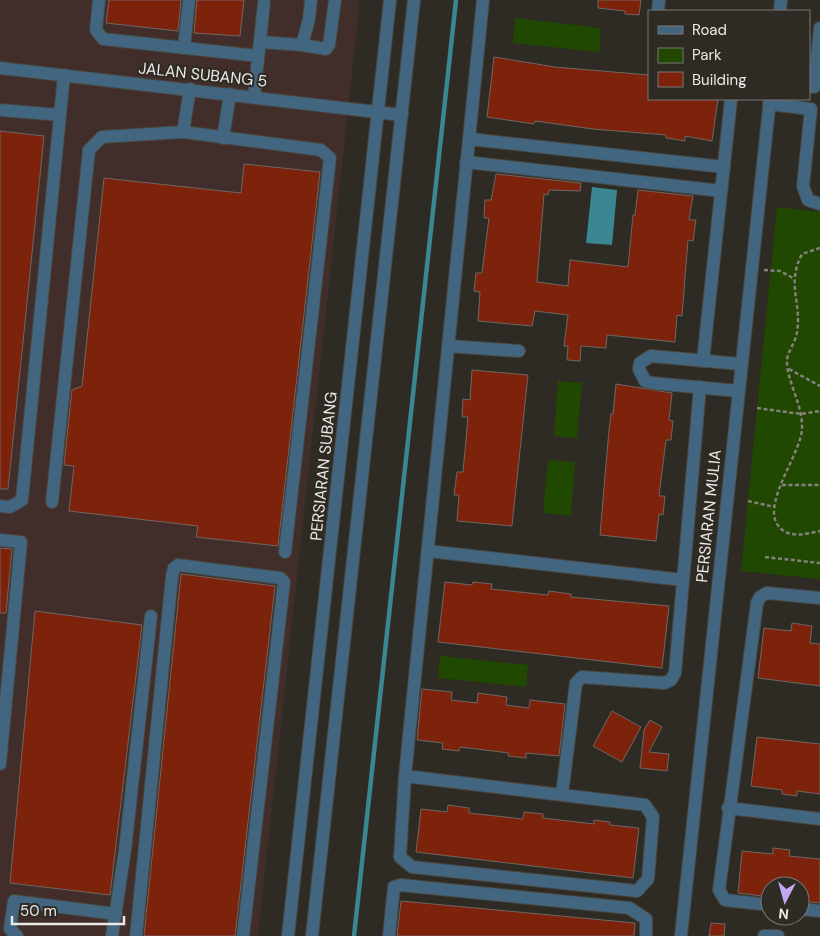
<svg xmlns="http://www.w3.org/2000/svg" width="820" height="936" viewBox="0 0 820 936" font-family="'DM Sans',sans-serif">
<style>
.industrial{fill:#412d29}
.green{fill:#204800}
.water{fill:#3a8693}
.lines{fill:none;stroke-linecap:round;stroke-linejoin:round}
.stream{stroke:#3a8693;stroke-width:4.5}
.building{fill:#7d230c;stroke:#706663}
.minor-casing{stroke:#49463f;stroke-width:14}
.path{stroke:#84817b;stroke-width:2.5;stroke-dasharray:4 2.5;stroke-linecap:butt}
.minor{stroke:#42667f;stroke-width:12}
.labels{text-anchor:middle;stroke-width:4;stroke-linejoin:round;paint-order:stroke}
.street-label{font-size:16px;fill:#eceae6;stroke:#2e2b24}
</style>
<rect width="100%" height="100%" fill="#2e2b24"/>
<path class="industrial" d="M0 0H360L258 936H0Z"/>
<g class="green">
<path d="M515 18 601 28 599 52 513 43Z"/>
<path d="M777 207 820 212V579L741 571Z"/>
<path d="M558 381 582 383 577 438 554 436Z"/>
<path d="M548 460 575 462 571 516 543 513Z"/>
<path d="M440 656 528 665 526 687 438 678Z"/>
</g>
<path class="water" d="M592 187 617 190 612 245 586 243Z"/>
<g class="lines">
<path class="stream" d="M354 936 456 0"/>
</g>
<g class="building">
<path d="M109 0H181L178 31 106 23Z"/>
<path d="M197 0H244L240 36 194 33Z"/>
<path d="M598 0H641L639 15 625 14V11L598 8Z"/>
<path d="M494 57 555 67 649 75V99H718L712 141 685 136V141L666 138V135L593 129 535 121 534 124 487 117Z"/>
<path d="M0 131 44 136 8 489H0Z"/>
<path d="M244 164 320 172 278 546 196 537 198 526 69 511 74 466 64 465 72 390 82 386 104 178 241 193Z"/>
<path d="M496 174 581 183 580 191 549 190 548 195 544 194 537 282 568 286 570 260 628 267 633 215H635L638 190 693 196 689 220H696L693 241 688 240 682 316 677 315 675 342 607 335 606 348 581 346 580 361 567 360 568 346H564L568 315 535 311 532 326 478 321 480 292 474 291 476 273H482L489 218H484L485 200H491Z"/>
<path d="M472 370 528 375 512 526 457 521 459 495H454L457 472H463L468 417H462L463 399 470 400Z"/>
<path d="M616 384 672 393 669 420 673 421 671 440H666L659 496H665L663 515 659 514 656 541 600 535 609 430 611 414H613Z"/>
<path d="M0 548 12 549 6 613H0Z"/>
<path d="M181 574 275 586 235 936H144Z"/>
<path d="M445 582 472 585 473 582 492 584 491 589 548 595 549 591 571 594V597L669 606 662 668 438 642Z"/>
<path d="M35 611 142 625 110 895 10 883Z"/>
<path d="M792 623 812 626 810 643 820 644V686L758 678 764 628 791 631Z"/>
<path d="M422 689 452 692 451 700 477 703 478 693 507 697 506 705 529 708 530 700 565 704 559 756 526 753V758L508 756 509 753 460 747 459 751 442 749 443 743 417 740Z"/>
<path d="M612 711 641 727 622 762 593 746Z"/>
<path d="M650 720 662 727 649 752 669 754 667 771 640 768 644 730Z"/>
<path d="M757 737 820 744V794L797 791V796L782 794V790L751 786Z"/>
<path d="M448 805 469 808V813L523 819 524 812 543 814V818L594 824V820L610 822V825L639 828 633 878 416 852 421 809 447 812Z"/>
<path d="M773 848 790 850 789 856 820 859V903L800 901V886H770V897L738 893 742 851 773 854Z"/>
<path d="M401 901 635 923 634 936H397Z"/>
<path d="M711 923 725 924 724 936H709Z"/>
</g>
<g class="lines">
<g class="minor-casing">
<g id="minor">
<path d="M99 0 96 30 103 39 258 56"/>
<path d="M658 11 659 0"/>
<path d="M780 11 781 0"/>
<path d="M260 42 302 45 309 19 311 0"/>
<path d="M302 45 326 49 329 45 335 0"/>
<path d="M184 48 189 0"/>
<path d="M0 68 402 115"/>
<path d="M809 86 814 87 820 28"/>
<path d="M254 96 264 3"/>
<path d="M769 104 811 109 803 186 808 200 820 204"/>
<path d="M0 110 60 115"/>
<path d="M183 132 321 150 330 158 285 552"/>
<path d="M223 138 230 94"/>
<path d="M469 139 724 167"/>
<path d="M466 162 721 191"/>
<path d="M448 346 519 351"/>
<path d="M703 361 731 99"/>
<path d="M738 391 652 383 645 381 639 369 640 363 651 356 740 364"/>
<path d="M52 502 89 150 102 137 183 132 190 89"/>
<path d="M0 506 10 507 22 500 64 75"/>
<path d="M0 540 21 542 0 764"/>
<path d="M428 551 683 580"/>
<path d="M405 776 645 805 653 817 648 879 637 891 412 867 400 857 405 776 483 0"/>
<path d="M562 794 576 683 582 677 664 683 671 680 675 673 700 387"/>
<path d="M728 808 820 819"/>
<path d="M770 905 725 900 719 890 757 603 760 597 767 593 820 598"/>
<path d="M800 909 820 911"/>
<path d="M17 936 10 929 14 901 116 914"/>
<path d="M112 936 125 850 151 616"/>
<path d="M136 936 172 576 174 568 178 565 280 578 284 582 243 936"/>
<path d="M288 936 390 0"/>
<path d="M312 936 414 0"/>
<path d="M389 936 394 887 400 885 629 908 646 919V936"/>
<path d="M681 936 770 99"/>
<path d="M764 936H778"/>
</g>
</g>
<g class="path">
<path d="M820 248 802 254C786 285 802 302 797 332 796 342 787 352 787 361 786 379 803 405 802 428 802 451 765 499 776 522 785 540 805 534 820 531"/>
<path d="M764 270 780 271 793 278"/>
<path d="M789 369 820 386"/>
<path d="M757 408 801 414 820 411"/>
<path d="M782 485H820"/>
<path d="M748 501 775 507"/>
<path d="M765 557 820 563"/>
</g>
<use href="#minor" class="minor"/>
</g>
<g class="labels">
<g class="street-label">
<text transform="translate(203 74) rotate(6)" y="6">JALAN SUBANG 5</text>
<text transform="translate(323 466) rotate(-84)" y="6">PERSIARAN SUBANG</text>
<text transform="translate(708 516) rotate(-84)" y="6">PERSIARAN MULIA</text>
</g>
</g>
<rect x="648" y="10" width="162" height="90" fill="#2e2b24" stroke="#7a7772"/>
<rect x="658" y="26" width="25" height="8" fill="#42667f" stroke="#7a7772"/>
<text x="692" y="35" font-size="15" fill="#eceae6">Road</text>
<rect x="658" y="48" width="25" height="15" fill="#204800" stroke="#7a7772"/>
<text x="692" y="60" font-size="15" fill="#eceae6">Park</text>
<rect x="658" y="72" width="25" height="15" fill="#7d230c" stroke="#7a7772"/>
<text x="692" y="85" font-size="15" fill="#eceae6">Building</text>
<g transform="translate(785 901) rotate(186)"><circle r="24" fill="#2e2b24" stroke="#7a7772"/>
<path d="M0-4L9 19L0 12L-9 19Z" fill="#c2a8f2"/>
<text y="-8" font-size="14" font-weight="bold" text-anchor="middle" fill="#eceae6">N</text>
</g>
<path d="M12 916v8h112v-8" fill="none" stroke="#eceae6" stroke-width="2.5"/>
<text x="20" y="916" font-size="15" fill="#eceae6" stroke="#2e2b24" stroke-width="4" paint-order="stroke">50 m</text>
</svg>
